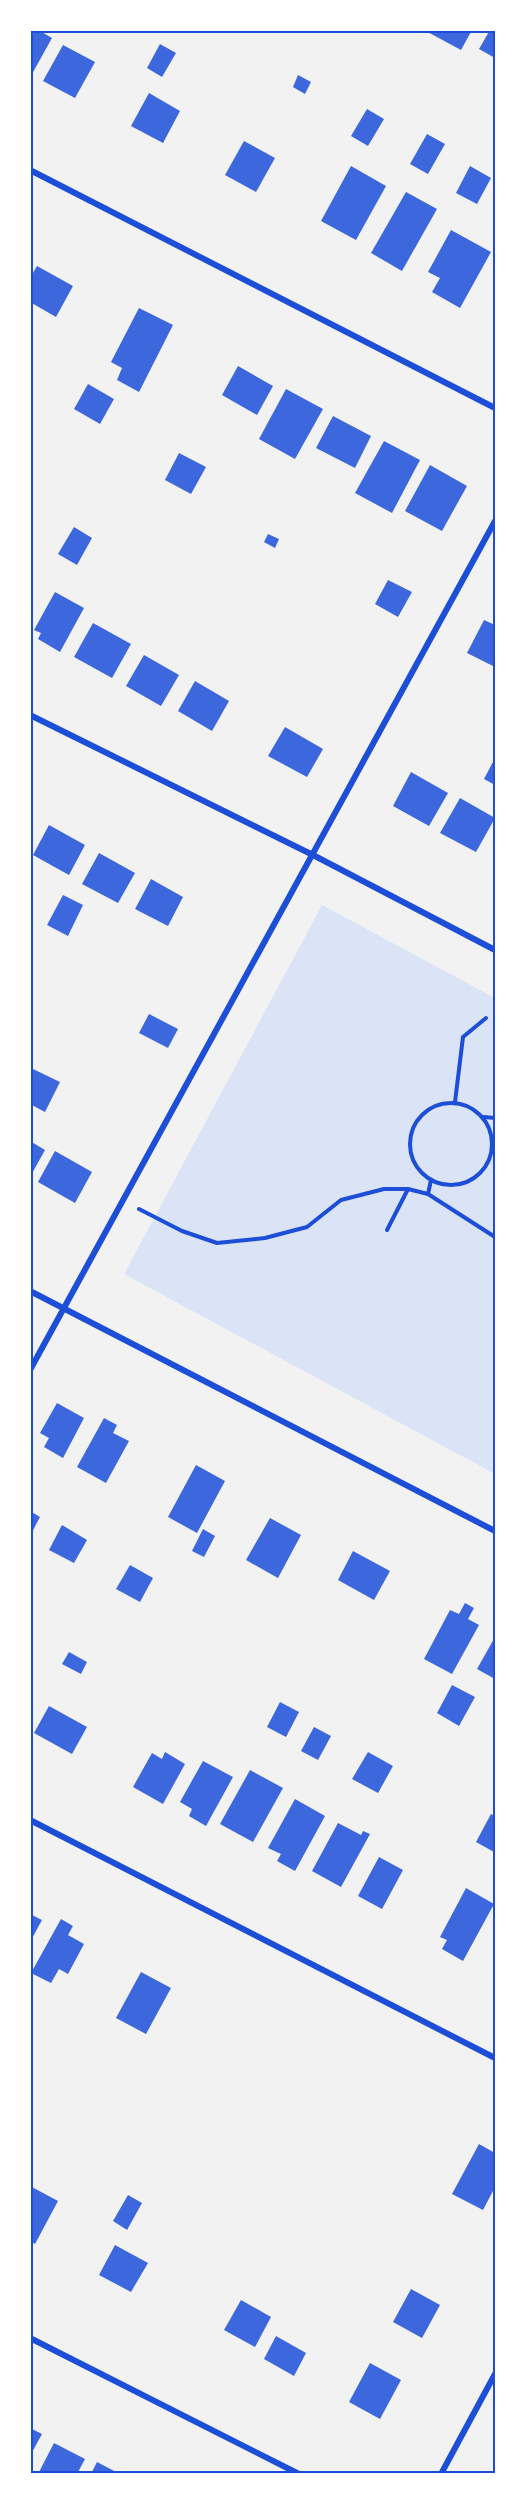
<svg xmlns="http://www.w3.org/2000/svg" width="525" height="2504" viewBox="0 0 525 2504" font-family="Mulish,sans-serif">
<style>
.green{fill:#dbe4f7}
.building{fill:#3d67dc}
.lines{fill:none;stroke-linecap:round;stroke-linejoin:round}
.path{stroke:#1d4ed8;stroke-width:4}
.minor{stroke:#1d4ed8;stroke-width:6}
.neatline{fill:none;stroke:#1d4ed8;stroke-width:2}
</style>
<rect width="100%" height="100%" fill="#f2f2f2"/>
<path class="green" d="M322 905 495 998V1474L124 1274Z"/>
<g class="building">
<path d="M30 30H38L52 38 32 74Z"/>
<path d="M424 30H472L461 50Z"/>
<path d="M490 30H495V58L479 49Z"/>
<path d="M160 44 176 53 162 77 147 68Z"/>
<path d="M63 45 95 62 75 98 43 81Z"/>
<path d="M298 75 311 82 305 94 293 87Z"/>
<path d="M149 93 180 111 163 143 131 126Z"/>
<path d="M367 109 384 119 368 146 351 136Z"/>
<path d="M427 134 445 144 428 174 410 164Z"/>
<path d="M244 141 275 158 256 192 225 175Z"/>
<path d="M351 166 386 186 356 240 321 221Z"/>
<path d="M470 166 491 178 477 204 456 193Z"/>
<path d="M406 192 437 209 402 271 371 253Z"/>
<path d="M451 230 491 252 460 308 432 292 440 278 428 272Z"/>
<path d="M37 266 73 286 56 317 30 302V278Z"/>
<path d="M139 308 173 325 139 392 117 380 122 368 111 362Z"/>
<path d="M238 366 273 386 257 415 222 395Z"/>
<path d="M88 384 114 399 100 424 74 409Z"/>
<path d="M286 389 323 409 295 459 259 439Z"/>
<path d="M333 416 371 436 355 468 316 448Z"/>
<path d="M384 441 420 460 392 513 355 493Z"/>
<path d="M179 453 206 467 191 494 165 480Z"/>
<path d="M430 465 467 486 442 531 405 511Z"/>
<path d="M74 527 92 538 77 565 58 554Z"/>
<path d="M268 534 279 539 275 548 264 542Z"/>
<path d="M388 580 412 592 398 617 375 604Z"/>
<path d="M55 592 84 608 60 652 38 639 41 633 34 630Z"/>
<path d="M484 620 495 625V667L467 653Z"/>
<path d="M93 623 131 644 112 678 74 657Z"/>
<path d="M144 655 179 675 161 706 126 686Z"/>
<path d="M195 681 229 701 212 731 178 711Z"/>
<path d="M285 727 323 749 307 777 268 756Z"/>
<path d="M495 758V785L484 779Z"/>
<path d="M411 772 448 793 429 826 393 806Z"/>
<path d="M460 798 495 818 476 852 440 833Z"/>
<path d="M49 825 85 845 69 875 33 855Z"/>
<path d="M99 853 135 873 118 903 82 884Z"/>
<path d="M151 879 183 897 168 926 135 909Z"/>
<path d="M63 895 83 905 68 936 47 925Z"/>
<path d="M149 1014 178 1029 168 1048 139 1033Z"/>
<path d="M33 1069 60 1082 45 1112 30 1104V1075Z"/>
<path d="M30 1141 45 1150 30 1177Z"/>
<path d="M55 1151 92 1172 75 1203 38 1182Z"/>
<path d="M57 1403 84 1418 63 1458 44 1447 49 1438 40 1433Z"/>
<path d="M104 1418 117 1425 113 1433 129 1441 106 1483 77 1467Z"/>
<path d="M196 1465 225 1481 197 1533 168 1517Z"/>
<path d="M30 1511 40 1517 30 1536Z"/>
<path d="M270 1518 301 1535 278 1578 246 1560Z"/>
<path d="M62 1525 87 1540 74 1563 49 1550Z"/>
<path d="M203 1529 215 1536 204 1557 192 1551Z"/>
<path d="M353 1551 390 1571 374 1600 338 1580Z"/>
<path d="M130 1565 153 1578 140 1602 116 1589Z"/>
<path d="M465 1603 474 1608 468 1619 479 1625 452 1674 424 1659 450 1610 459 1614Z"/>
<path d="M495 1637V1679L477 1669Z"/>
<path d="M69 1652 87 1662 81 1674 62 1664Z"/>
<path d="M452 1685 475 1697 459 1726 437 1713Z"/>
<path d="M280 1702 299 1712 286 1737 267 1727Z"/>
<path d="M49 1706 87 1727 72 1754 34 1733Z"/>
<path d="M314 1727 331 1736 318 1760 301 1751Z"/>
<path d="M165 1752 185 1764 163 1804 133 1787 152 1753 162 1759Z"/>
<path d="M368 1752 393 1766 378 1793 352 1779Z"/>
<path d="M203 1761 233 1777 206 1826 189 1816 192 1809 180 1802Z"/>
<path d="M250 1770 283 1788 253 1842 220 1824Z"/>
<path d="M295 1799 325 1816 295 1871 277 1861 281 1854 268 1848Z"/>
<path d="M491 1814 495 1816 494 1852 476 1842Z"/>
<path d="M338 1823 361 1835 363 1831 370 1834 341 1887 312 1871Z"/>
<path d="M379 1857 403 1870 382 1909 358 1896Z"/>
<path d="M466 1888 494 1904 463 1961 442 1949 447 1940 440 1937Z"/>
<path d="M30 1914 42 1920 30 1942Z"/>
<path d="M61 1919 73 1926 68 1935 84 1944 68 1974 59 1969 51 1983 31 1973Z"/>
<path d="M141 1972 171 1988 146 2034 116 2018Z"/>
<path d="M479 2144 495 2153V2187L483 2210 452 2194Z"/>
<path d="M30 2186 58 2201 35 2244 32 2242 30 2246Z"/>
<path d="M128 2195 142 2203 127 2230 113 2221Z"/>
<path d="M115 2245 148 2263 131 2292 99 2275Z"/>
<path d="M411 2289 440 2305 422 2338 393 2322Z"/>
<path d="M241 2300 271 2317 255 2347 224 2330Z"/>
<path d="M276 2336 306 2353 294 2376 264 2359Z"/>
<path d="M370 2363 401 2380 380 2419 349 2402Z"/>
<path d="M30 2428 42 2434 30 2456Z"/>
<path d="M54 2443 85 2459 77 2474H38Z"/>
<path d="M97 2462 120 2474H91Z"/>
</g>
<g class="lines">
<g class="path">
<path d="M455 1102 463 1037 486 1018"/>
<circle cx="451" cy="1144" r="41"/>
<path d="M484 1117 495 1118"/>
<path d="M428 1194 431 1180"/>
<path d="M139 1209 182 1231 217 1243 265 1238 307 1227 341 1200 384 1189H408L428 1194 495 1237"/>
<path d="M387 1230 408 1189"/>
</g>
<g class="minor">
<path d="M30 170 495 408"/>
<path d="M30 715 313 855 495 950"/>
<path d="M30 1291 495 1531"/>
<path d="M30 1370 495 521"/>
<path d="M30 1820 495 2058"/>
<path d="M30 2338 299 2474"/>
<path d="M441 2474 495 2374"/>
</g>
</g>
<rect width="525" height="2504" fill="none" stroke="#ffffff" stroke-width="63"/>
<rect x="32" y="32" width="462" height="2440" class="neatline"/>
</svg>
